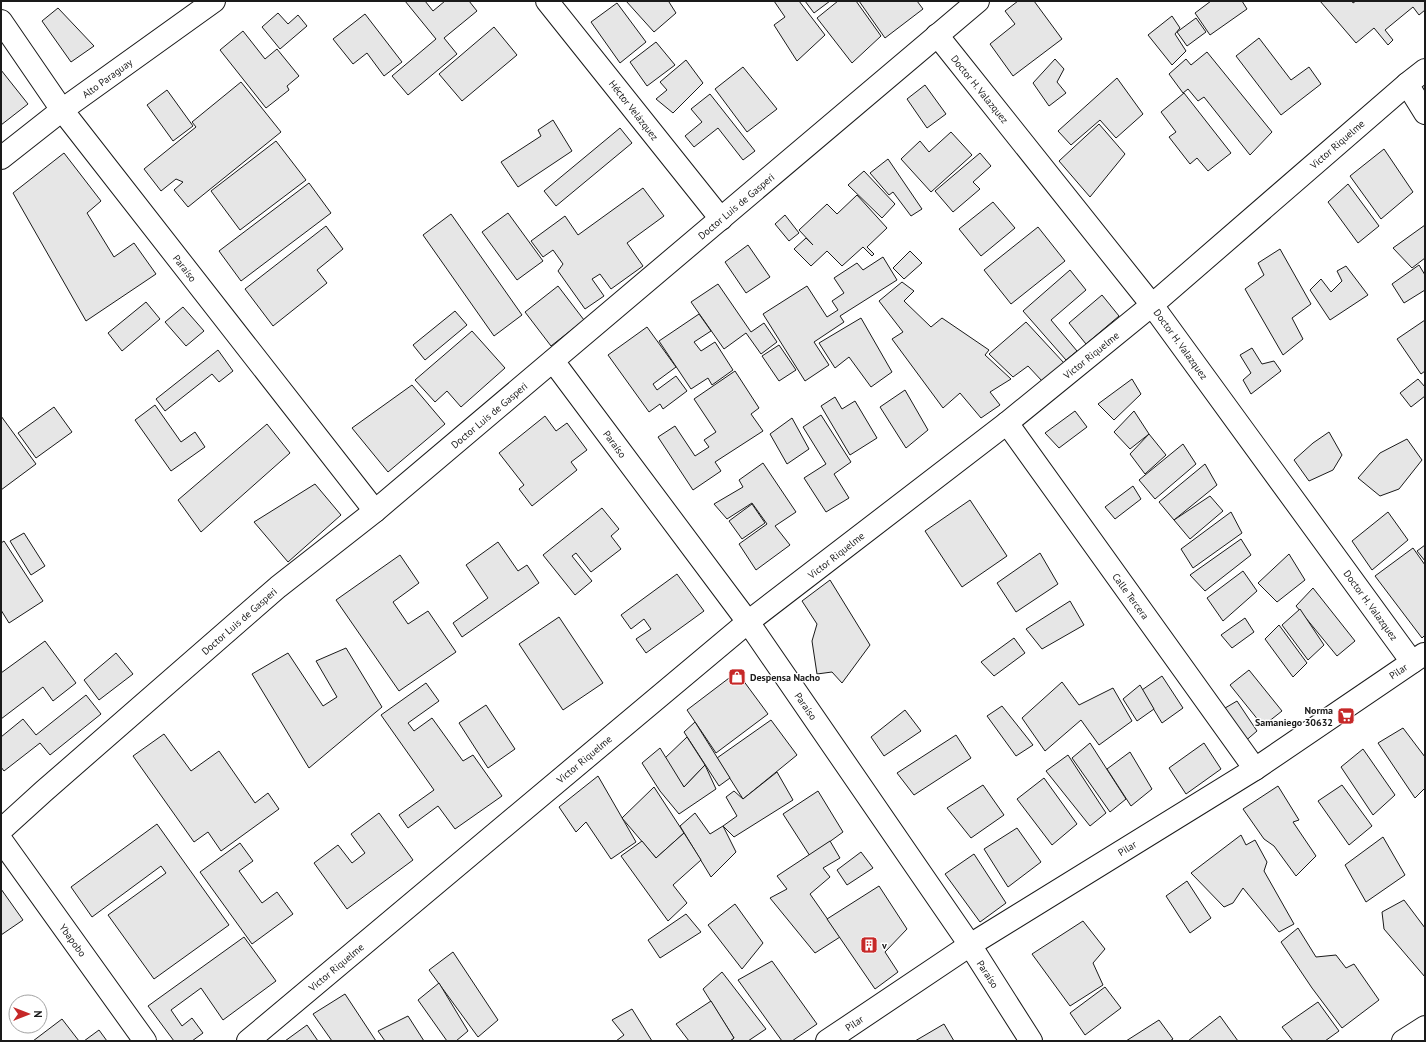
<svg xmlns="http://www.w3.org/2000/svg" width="1426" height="1042" viewBox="0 0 1426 1042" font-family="'PT Sans',sans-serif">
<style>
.building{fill:#e6e6e6;stroke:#1a1a1a}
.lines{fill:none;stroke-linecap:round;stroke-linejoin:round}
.minor-casing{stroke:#1a1a1a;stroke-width:24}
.minor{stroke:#fff;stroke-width:22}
.labels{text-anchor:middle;stroke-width:3;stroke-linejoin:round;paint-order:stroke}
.street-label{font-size:10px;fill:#1a1a1a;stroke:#fff}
.poi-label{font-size:10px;font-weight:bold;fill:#1a1a1a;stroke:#fff;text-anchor:start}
</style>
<rect width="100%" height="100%" fill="#fff"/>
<g class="building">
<path d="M405 1H425L433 11 445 1H469L477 11 444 38 457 54 408 95 392 76 436 39Z"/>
<path d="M626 1H670L669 2 676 13 654 32Z"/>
<path d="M774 1H799L825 35 797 61 774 25 785 17Z"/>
<path d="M805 1H830L814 13Z"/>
<path d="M838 1H856L881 36 852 63 817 18Z"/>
<path d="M859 1H917L923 9 885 38Z"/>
<path d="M1018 1H1034L1062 39 1013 76 990 44 1015 24 1005 11Z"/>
<path d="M1211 1H1242L1247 9 1210 35 1195 13Z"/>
<path d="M1320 1H1352L1353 3 1356 1H1425V10L1419 15 1413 7 1385 30 1393 40 1388 45 1374 28 1356 43Z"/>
<path d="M617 3 646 42 620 63 591 22Z"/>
<path d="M58 8 94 46 71 62 42 21Z"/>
<path d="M278 13 288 24 298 15 307 26 280 49 262 27Z"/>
<path d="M365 14 402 62 384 76 367 53 353 64 333 39Z"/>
<path d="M1172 16 1180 28 1175 34 1186 51 1172 65 1148 35Z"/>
<path d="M1196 18 1206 32 1187 46 1177 32Z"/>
<path d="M494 27 517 55 462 101 439 74Z"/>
<path d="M243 31 265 59 277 49 299 76 287 86 289 90 266 108 220 50Z"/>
<path d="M1259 38 1291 80 1309 67 1321 84 1281 115 1236 56Z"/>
<path d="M656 42 675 65 647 86 630 62Z"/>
<path d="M1207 52 1272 132 1250 155 1204 97 1198 101 1188 89 1183 93 1169 74 1186 59 1191 65Z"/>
<path d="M1055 59 1064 69 1057 82 1066 93 1049 106 1033 83Z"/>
<path d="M686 60 703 83 673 113 656 99 667 90 660 82Z"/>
<path d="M743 67 777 109 747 132 715 89Z"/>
<path d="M1 70 28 104 1 125Z"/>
<path d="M1117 78 1143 114 1116 138 1100 120 1071 145 1058 131Z"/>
<path d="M241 82 281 132 188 207 174 190 183 182 176 179 161 191 144 169 196 127 192 122Z"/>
<path d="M925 85 946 114 927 128 907 99Z"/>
<path d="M167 90 193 126 173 141 147 105Z"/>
<path d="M1184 93 1231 153 1208 171 1197 158 1190 164 1169 137 1176 132 1161 112Z"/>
<path d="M710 94 755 151 743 160 718 128 694 147 685 136 702 122 691 109Z"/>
<path d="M553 120 572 151 518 187 501 162 541 136 538 130Z"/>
<path d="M1099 124 1125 154 1090 197 1059 161Z"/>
<path d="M620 128 632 143 556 206 544 191Z"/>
<path d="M951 132 972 155 931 192 901 159 920 141 929 152Z"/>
<path d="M276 141 306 180 240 230 211 191Z"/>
<path d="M1384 149 1413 192 1381 219 1350 176Z"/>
<path d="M64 153 101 201 87 213 114 257 134 243 156 274 86 321 13 193Z"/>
<path d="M980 153 991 166 973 182 980 189 953 212 935 191Z"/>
<path d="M888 159 922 209 911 216 893 192 889 195 870 173Z"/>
<path d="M864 171 895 204 882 218 848 185Z"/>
<path d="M309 183 331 213 241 281 219 251Z"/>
<path d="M1348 184 1379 226 1358 243 1328 202Z"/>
<path d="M643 188 664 216 627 243 643 266 611 289 600 274 592 279 604 296 585 309 558 271 563 264 553 250 543 257 531 241 565 216 578 235Z"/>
<path d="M857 195 887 228 867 247 874 254 872 256 863 247 842 266 827 251 811 266 794 249 806 238 813 245 799 230 827 204 837 214Z"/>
<path d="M993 202 1015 228 981 256 959 229Z"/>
<path d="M508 213 543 261 517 280 482 232Z"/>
<path d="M451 214 522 315 494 336 423 235Z"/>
<path d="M785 215 799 233 789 241 775 224Z"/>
<path d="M1425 225V258L1412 268 1393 248Z"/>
<path d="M326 226 343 249 317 270 327 283 273 326 245 289Z"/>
<path d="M1038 227 1065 261 1011 304 984 270Z"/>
<path d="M748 245 770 277 746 293 725 262Z"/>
<path d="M1280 249 1311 304 1292 318 1303 339 1283 355 1245 289 1264 275 1258 263Z"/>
<path d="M910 251 922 263 904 279 893 268Z"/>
<path d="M883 257 897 280 840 316 844 322 814 342 829 365 805 381 763 314 807 286 827 317 838 310 832 301 844 293 834 278 857 263 863 270Z"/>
<path d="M1419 265 1425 275V290L1404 303 1392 284Z"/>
<path d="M1346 266 1368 295 1330 320 1310 290 1321 279 1331 292 1342 281 1337 271Z"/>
<path d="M1070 270 1086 290 1051 320 1077 351 1066 360 1023 311Z"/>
<path d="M902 282 914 291 904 301 931 327 942 318 989 350 985 355 1011 379 990 392 1000 405 981 418 960 393 943 408 892 339 903 332 879 301Z"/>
<path d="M718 284 751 332 764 323 777 342 761 354 746 333 724 349 691 302Z"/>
<path d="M558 286 584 320 551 346 525 312Z"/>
<path d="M1102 295 1119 316 1086 344 1069 323Z"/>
<path d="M146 302 160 319 122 351 108 333Z"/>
<path d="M183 307 204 331 186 346 165 322Z"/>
<path d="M455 311 467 325 425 360 413 345Z"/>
<path d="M699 314 711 331 694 342 701 351 715 342 733 370 712 385 708 378 691 389 659 341Z"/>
<path d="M861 318 892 372 871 387 849 357 835 368 819 343Z"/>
<path d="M1425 320V371L1421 374 1397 339Z"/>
<path d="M1026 322 1064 363 1042 381 1028 366 1013 377 989 354Z"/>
<path d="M647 327 676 367 653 384 657 390 676 376 687 391 663 409 660 404 649 412 608 355Z"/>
<path d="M472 331 505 368 461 407 447 391 435 402 415 380Z"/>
<path d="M779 345 796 370 779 381 762 356Z"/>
<path d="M1252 348 1262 364 1274 361 1281 371 1251 394 1243 380 1251 373 1240 355Z"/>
<path d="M218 350 233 371 219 382 212 374 165 411 156 399Z"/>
<path d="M735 371 759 408 751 414 763 431 715 462 721 471 693 490 658 437 675 426 695 456 709 447 704 440 716 432 694 399Z"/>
<path d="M1132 379 1141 394 1114 420 1098 404Z"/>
<path d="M1418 379 1425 387V396L1411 407 1400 393Z"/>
<path d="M412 385 445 424 388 472 352 428Z"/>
<path d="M905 390 928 430 906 448 880 407Z"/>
<path d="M835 397 842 409 855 401 877 438 850 455 821 406Z"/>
<path d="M155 405 181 442 195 432 205 447 171 471 135 420Z"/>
<path d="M54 407 72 432 36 458 18 433Z"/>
<path d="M1075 411 1087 427 1059 448 1045 433Z"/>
<path d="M1134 411 1149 434 1130 449 1114 432Z"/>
<path d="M821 415 851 462 834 474 849 498 826 512 804 478 826 464 803 427Z"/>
<path d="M1 416 36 464 1 490Z"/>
<path d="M545 416 556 431 567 423 587 450 571 462 577 470 532 506 519 489 524 485 499 453Z"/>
<path d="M792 418 809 449 787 464 770 434Z"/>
<path d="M267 424 290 453 201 532 178 500Z"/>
<path d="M1329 432 1342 455 1333 470 1309 481 1294 460 1313 443Z"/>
<path d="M1149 434 1166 455 1145 474 1130 454Z"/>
<path d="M1407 439 1422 460 1399 489 1380 496 1358 478 1380 453Z"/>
<path d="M1183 444 1196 464 1155 499 1139 480Z"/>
<path d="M763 463 796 512 775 526 790 545 756 570 739 544 767 524 752 503 727 519 714 504 743 487 739 480Z"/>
<path d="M1205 464 1217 485 1174 520 1159 502Z"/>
<path d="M315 484 341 515 288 562 254 522Z"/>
<path d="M1133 486 1141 499 1115 519 1105 507Z"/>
<path d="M1210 496 1223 511 1190 539 1174 520Z"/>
<path d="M970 500 1007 556 962 587 925 531Z"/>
<path d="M752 504 765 523 742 539 729 521Z"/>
<path d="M602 508 619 529 611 536 621 549 591 572 576 553 572 556 592 581 575 595 543 555Z"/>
<path d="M1231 512 1242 533 1193 568 1181 549Z"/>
<path d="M1388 512 1408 540 1372 570 1352 541Z"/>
<path d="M24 533 45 566 31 575 10 541Z"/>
<path d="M1241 539 1251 555 1205 591 1190 575Z"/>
<path d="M4 541 43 601 9 623 1 610V543Z"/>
<path d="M498 542 518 571 527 565 539 583 462 637 453 623 488 598 466 565Z"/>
<path d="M1425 545V561L1417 551Z"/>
<path d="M1413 548 1425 565V635L1422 638 1375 576Z"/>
<path d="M1040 553 1058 584 1016 612 997 583Z"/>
<path d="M1289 554 1305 580 1277 602 1258 583Z"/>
<path d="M400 555 419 583 393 602 408 624 428 611 456 652 399 691 336 600Z"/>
<path d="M1243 571 1257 591 1223 621 1207 598Z"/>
<path d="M677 574 704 611 646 653 636 639 651 629 644 619 631 629 621 615Z"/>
<path d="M830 580 870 645 842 683 832 672 817 674 812 641 817 624 802 601Z"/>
<path d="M1313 588 1355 641 1337 656 1296 606Z"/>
<path d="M1070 601 1084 625 1042 649 1026 629Z"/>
<path d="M1300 609 1324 645 1308 660 1282 625Z"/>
<path d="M559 617 603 683 563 710 519 644Z"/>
<path d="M1245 618 1254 632 1232 648 1221 635Z"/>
<path d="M1279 625 1307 663 1293 677 1265 639Z"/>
<path d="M1014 638 1025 653 994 676 981 662Z"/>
<path d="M45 641 76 683 53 701 43 687 1 719V673Z"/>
<path d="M346 648 382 707 309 768 252 674 288 653 323 706 337 697 316 661Z"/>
<path d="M116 653 133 674 99 700 84 680Z"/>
<path d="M1249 670 1282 711 1263 726 1230 685Z"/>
<path d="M737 672 768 714 716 753 687 710Z"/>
<path d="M1162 676 1183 708 1162 723 1142 690Z"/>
<path d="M1062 682 1079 705 1113 688 1132 721 1099 745 1081 720 1045 751 1022 718Z"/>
<path d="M426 683 439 701 408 723 414 731 432 718 463 761 473 755 502 796 455 829 438 806 408 828 399 815 434 790 381 715Z"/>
<path d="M1140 685 1154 709 1137 721 1123 699Z"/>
<path d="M86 695 101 714 50 755 40 743 4 771 1 767V737L23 719 36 735Z"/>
<path d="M1237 701 1257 731 1243 743 1220 711Z"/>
<path d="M486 705 515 749 488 768 459 723Z"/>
<path d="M1002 706 1033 745 1016 756 987 716Z"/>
<path d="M905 710 921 731 884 756 871 737Z"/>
<path d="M771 720 797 755 743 799 717 758Z"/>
<path d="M695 722 730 778 719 786 684 732Z"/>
<path d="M1403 728 1425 757V788L1415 798 1378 743Z"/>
<path d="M164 734 191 771 219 751 255 803 268 793 279 809 221 851 208 832 194 842 133 756Z"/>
<path d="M956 735 971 758 914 795 897 773Z"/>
<path d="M687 737 705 765 684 787 664 759Z"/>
<path d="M1090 743 1126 799 1110 812 1072 758Z"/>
<path d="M1204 743 1221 769 1186 794 1169 768Z"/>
<path d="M660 748 684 787 705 765 716 789 679 814 660 791 642 763Z"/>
<path d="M1363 749 1395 795 1373 815 1341 767Z"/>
<path d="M1130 752 1152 789 1131 806 1107 769Z"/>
<path d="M1068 755 1106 813 1090 826 1046 771Z"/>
<path d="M777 772 793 800 734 837 723 826 737 816 726 797 734 791 743 799Z"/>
<path d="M598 776 636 842 611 859 586 822 576 832 559 807Z"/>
<path d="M1044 778 1077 824 1052 845 1017 799Z"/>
<path d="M983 785 1004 815 971 838 947 808Z"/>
<path d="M1342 785 1372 826 1349 845 1318 801Z"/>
<path d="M1278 786 1299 820 1293 822 1316 856 1296 876 1274 846 1264 839 1243 809Z"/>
<path d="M654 787 684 833 656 858 622 818Z"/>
<path d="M818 791 843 832 810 856 783 814Z"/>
<path d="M379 813 413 860 347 909 314 863 338 845 352 863 365 853 351 834Z"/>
<path d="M695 813 710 834 723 826 736 852 711 877 680 826Z"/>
<path d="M157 824 229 925 154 979 108 915 166 873 161 866 92 917 71 887Z"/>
<path d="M1017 828 1041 862 1008 887 984 849Z"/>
<path d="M684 833 701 860 673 885 687 903 668 921 621 856 642 841 656 858Z"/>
<path d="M1241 835 1246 845 1255 840 1267 862 1264 871 1294 924 1279 932 1243 888 1233 903 1224 907 1191 873Z"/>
<path d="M1383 837 1405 875 1366 902 1345 865Z"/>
<path d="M830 841 840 858 823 868 830 877 810 894 840 937 815 953 770 898 787 889 777 876Z"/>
<path d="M240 843 253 861 239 871 262 903 277 892 293 914 252 944 200 872Z"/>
<path d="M861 852 873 868 847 885 837 870Z"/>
<path d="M974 854 1006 903 980 922 945 874Z"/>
<path d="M1187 881 1211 918 1190 933 1166 896Z"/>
<path d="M879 886 907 929 885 952 898 972 875 989 827 919Z"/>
<path d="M1 889 23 920 1 935Z"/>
<path d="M1404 900 1425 928V977L1384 929 1382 912Z"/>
<path d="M735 904 763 943 742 969 708 925Z"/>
<path d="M686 914 701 932 660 958 648 940Z"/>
<path d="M1083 921 1105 949 1093 963 1103 985 1070 1006 1032 954Z"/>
<path d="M1298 928 1316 957 1336 955 1346 968 1354 964 1379 1000 1342 1028 1312 988 1281 942Z"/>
<path d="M244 937 276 981 223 1020 201 988 171 1010 182 1026 192 1018 203 1033 192 1041H174L148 1006Z"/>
<path d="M453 952 498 1020 478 1037 429 970Z"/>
<path d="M772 961 817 1024 792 1041H782L738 980Z"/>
<path d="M722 972 766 1029 748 1041H730L734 1038 703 989Z"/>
<path d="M439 983 468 1031 456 1041H447L418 1000Z"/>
<path d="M1105 987 1121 1008 1085 1035 1070 1013Z"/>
<path d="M345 994 376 1041H332L313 1014Z"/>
<path d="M711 1001 734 1038 730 1041H689L676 1024Z"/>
<path d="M1318 1002 1339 1031 1325 1041H1293L1282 1027Z"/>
<path d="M632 1009 652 1041H616L624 1035 612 1020Z"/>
<path d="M408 1016 424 1041H385L378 1031Z"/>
<path d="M1220 1016 1238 1041H1188Z"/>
<path d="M62 1019 79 1041H33Z"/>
<path d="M1159 1020 1173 1039 1170 1041H1126Z"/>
<path d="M944 1024 954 1041H915Z"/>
<path d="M307 1025 318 1041H285Z"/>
<path d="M99 1030 107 1041H84Z"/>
</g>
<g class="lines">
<g class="minor-casing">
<g id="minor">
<path d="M547 1 721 219"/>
<path d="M1 21 62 110 375 511"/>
<path d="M937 35 1152 305 1412 662"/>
<path d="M1407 84 1425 113"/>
<path d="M1 158 62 110 214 1"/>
<path d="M553 361 748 622 970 945 1031 1041"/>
<path d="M1007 423 1255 769"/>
<path d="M1 830 44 791 278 587 375 511 978 1"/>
<path d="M1 840 145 1041"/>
<path d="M248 1041 748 622 1007 423 1152 305 1407 84 1425 70"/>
<path d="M827 1041 970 945 1255 769 1424 654"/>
<path d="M1403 1041 1425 1027"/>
</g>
</g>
<use href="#minor" class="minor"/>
</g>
<defs>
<g id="shop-square" transform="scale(0.9)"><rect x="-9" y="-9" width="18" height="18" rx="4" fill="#c62828" stroke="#fff"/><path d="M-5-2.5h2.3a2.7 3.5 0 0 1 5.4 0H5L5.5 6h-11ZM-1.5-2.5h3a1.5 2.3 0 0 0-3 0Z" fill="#fff"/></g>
<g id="supermarket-square" transform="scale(0.9)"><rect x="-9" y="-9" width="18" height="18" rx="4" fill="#c62828" stroke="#fff"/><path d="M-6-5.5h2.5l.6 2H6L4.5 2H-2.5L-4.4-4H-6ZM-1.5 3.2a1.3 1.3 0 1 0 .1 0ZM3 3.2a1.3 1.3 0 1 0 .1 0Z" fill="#fff"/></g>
<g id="building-square" transform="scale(0.9)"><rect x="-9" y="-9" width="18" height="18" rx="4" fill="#c62828" stroke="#fff"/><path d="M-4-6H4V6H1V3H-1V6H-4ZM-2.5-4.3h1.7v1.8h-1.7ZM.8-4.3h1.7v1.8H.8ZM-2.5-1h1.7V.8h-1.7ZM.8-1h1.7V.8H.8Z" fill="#fff"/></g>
</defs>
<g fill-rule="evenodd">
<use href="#shop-square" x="737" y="677"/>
<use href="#supermarket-square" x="1346" y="716"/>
<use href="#building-square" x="869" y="945"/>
</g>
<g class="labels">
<g class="street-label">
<text transform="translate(107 78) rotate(-36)" y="4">Alto Paraguay</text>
<text transform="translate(980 89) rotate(51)" y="4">Doctor H. Valazquez</text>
<text transform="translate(634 110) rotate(52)" y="4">Héctor Velázquez</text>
<text transform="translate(1337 144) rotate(-41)" y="4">Victor Riquelme</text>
<text transform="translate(736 206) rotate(-40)" y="4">Doctor Luis de Gasperi</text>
<text transform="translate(185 268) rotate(52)" y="4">Paraíso</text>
<text transform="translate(1181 344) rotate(54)" y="4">Doctor H. Valazquez</text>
<text transform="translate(1091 355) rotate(-39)" y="4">Victor Riquelme</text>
<text transform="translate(489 415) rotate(-40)" y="4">Doctor Luis de Gasperi</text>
<text transform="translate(615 444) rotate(53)" y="4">Paraíso</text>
<text transform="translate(836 555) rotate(-38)" y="4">Victor Riquelme</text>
<text transform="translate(1131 596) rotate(54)" y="4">Calle Tercera</text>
<text transform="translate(1371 605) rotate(54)" y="4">Doctor H. Valazquez</text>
<text transform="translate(239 621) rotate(-41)" y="4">Doctor Luis de Gasperi</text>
<text transform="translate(1398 671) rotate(-34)" y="4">Pilar</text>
<text transform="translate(806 706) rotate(55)" y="4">Paraíso</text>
<text transform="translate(584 759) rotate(-40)" y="4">Victor Riquelme</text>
<text transform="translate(1127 848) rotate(-32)" y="4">Pilar</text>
<text transform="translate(73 940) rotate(54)" y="4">Ybapobo</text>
<text transform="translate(336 967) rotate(-40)" y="4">Victor Riquelme</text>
<text transform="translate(988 974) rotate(57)" y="4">Paraíso</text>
<text transform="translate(854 1023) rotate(-34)" y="4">Pilar</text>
</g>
<g class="poi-label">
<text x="750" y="681">Despensa Nacho</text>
<text x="1333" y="714" text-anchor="end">Norma<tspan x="1333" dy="12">Samaniego 30632</tspan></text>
<text x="882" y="949">v</text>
</g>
</g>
<rect width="1426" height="1042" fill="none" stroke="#1a1a1a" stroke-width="4"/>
<g transform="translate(28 1014) rotate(90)"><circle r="19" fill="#ffffff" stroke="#a3a3a3"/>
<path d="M0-3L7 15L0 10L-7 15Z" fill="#c62828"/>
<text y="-6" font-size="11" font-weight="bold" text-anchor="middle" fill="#1a1a1a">N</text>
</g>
</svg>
